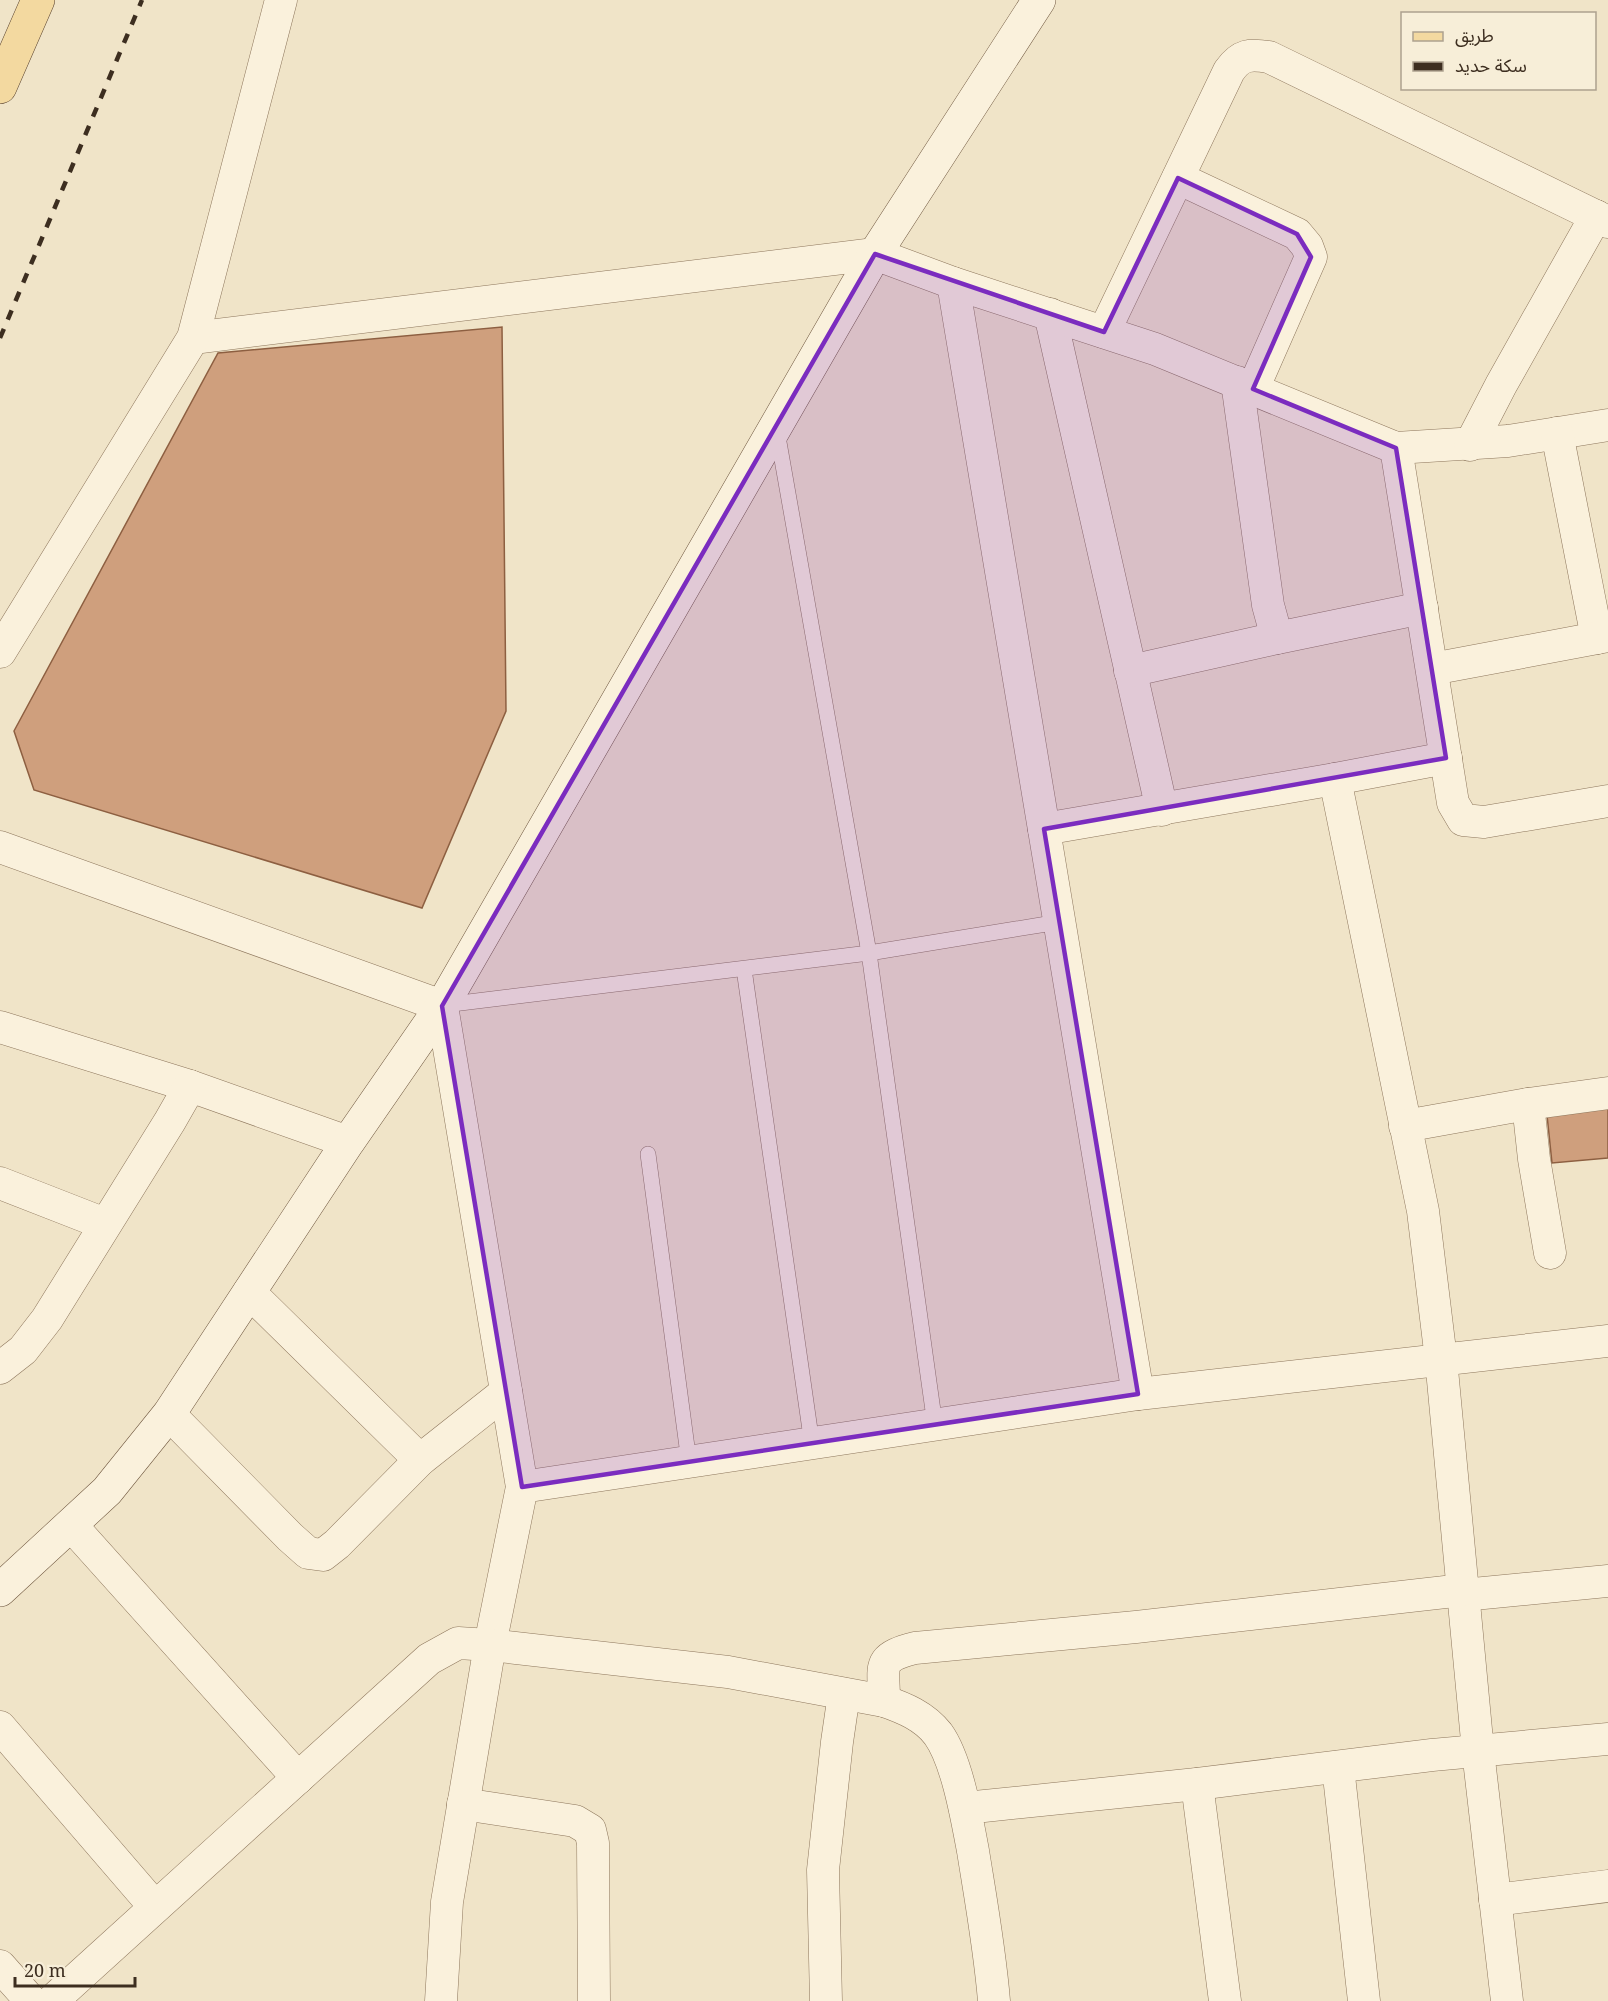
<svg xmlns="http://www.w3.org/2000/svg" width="1608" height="2001" viewBox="0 0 1608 2001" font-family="'Noto Serif','Noto Sans Arabic',serif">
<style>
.building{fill:#cf9f7d;stroke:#8d5f41;stroke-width:1.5}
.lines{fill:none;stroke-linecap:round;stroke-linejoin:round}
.lane-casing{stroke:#8d765c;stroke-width:16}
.street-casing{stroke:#8d765c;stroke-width:33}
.secondary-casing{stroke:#6f573f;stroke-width:34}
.primary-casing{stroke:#5b4430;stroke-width:34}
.lane{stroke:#faf1dc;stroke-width:15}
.street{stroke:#faf1dc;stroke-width:32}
.secondary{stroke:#faf1dc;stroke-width:33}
.primary{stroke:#f3d9a0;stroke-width:33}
.rail{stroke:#3d2e20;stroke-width:4.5;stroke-dasharray:10 10;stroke-linecap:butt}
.marked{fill:#7b2cbf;fill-opacity:0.2;stroke:#7b2cbf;stroke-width:4.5;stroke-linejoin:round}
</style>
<rect width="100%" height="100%" fill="#f0e4c8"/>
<g class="building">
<path d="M502 327 506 711 422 908 34 790 14 731 218 353Z"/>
<path d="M1608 1107V1158L1552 1163 1547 1115Z"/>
</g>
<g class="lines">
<g class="lane-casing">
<g id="lane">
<path d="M777 431 869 953 935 1425"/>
<path d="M744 969 812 1444"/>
<path d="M444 1005 869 953 1059 922"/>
<path d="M648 1154 689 1462"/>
</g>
</g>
<g class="street-casing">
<g id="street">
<path d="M1178 178 1297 234 1307 246 1311 257 1253 389"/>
<path d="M953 283 1138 1394"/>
<path d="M1050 314 1162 810"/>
<path d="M1104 332 1229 71C1241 54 1250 54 1269 57L1608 222"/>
<path d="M193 338 875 254 953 283 1155 349 1396 448 1508 441 1608 425"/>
<path d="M1237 382 1268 605 1277 638 1422 608"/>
<path d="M1557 433 1597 638"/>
<path d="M1470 445 1501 385 1596 216"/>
<path d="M1396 448 1453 803 1463 820 1484 822 1608 801"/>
<path d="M0 652 193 338 281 0"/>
<path d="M1432 669 1608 636"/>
<path d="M1130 671 1277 638"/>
<path d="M1335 779 1423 1211 1441 1359 1478 1751 1507 2001"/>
<path d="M1044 829 1335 779 1446 758"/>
<path d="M0 847 442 1006 522 1487 490 1645 447 1902 441 2001"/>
<path d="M0 1027 190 1086 348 1142"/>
<path d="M1528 1104 1608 1093"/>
<path d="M1405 1126 1528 1104 1534 1159 1550 1253"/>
<path d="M0 1183 105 1224"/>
<path d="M249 1292 420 1460"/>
<path d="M0 1368 23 1350 47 1319 170 1121 190 1086"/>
<path d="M169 1414 290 1537 308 1553 323 1555 337 1544 420 1460 506 1392"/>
<path d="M522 1487 1138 1394 1608 1341"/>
<path d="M71 1525 298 1778"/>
<path d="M1463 1595 1608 1581"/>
<path d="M884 1701C884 1665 876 1658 915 1648L1136 1627 1463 1590"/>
<path d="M0 1727 155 1907"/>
<path d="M1338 1767 1364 2001"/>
<path d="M1197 1784 1225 2001"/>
<path d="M463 1804 575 1821 590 1830 593 1843 594 2001"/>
<path d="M965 1808 1197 1784 1432 1755 1608 1739"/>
<path d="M1495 1900 1608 1886"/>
<path d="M0 1966 31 2001"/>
<path d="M52 2001 429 1659 458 1643 490 1645 728 1672 884 1701C904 1708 924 1716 938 1734 957 1760 967 1819 973 1851 981 1901 990 1951 994 2001"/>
<path d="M826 2001 823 1870 837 1742 844 1694"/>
</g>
</g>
<g class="secondary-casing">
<path id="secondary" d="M0 1590 107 1491 169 1414 348 1142 442 1006 875 254 1039 0"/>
</g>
<g class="primary-casing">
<path id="primary" d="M0 87 38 0"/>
</g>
<use href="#lane" class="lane"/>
<use href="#street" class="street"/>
<use href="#secondary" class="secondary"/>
<use href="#primary" class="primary"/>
<path class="rail" d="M0 338 142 0"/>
</g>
<path class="marked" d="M1178 178 1297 234 1311 257 1253 389 1396 448 1446 758 1044 829 1138 1394 522 1487 442 1006 875 254 1104 332Z"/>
<rect x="1401" y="12" width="195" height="78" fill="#f7eed8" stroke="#ada18e" stroke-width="1.5"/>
<rect x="1413" y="32" width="30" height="9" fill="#f3d9a0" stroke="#ada18e" stroke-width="1.5"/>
<text x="1455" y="42" font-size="18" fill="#3d2e20">طريق</text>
<rect x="1413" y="62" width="30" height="9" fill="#3d2e20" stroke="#ada18e" stroke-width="1.5"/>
<text x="1455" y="72" font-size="18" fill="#3d2e20">سكة حديد</text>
<path d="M15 1977v9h120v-9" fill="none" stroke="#3d2e20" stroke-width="3"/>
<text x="24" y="1977" font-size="18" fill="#3d2e20" stroke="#f7eed8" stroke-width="4.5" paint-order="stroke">20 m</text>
</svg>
